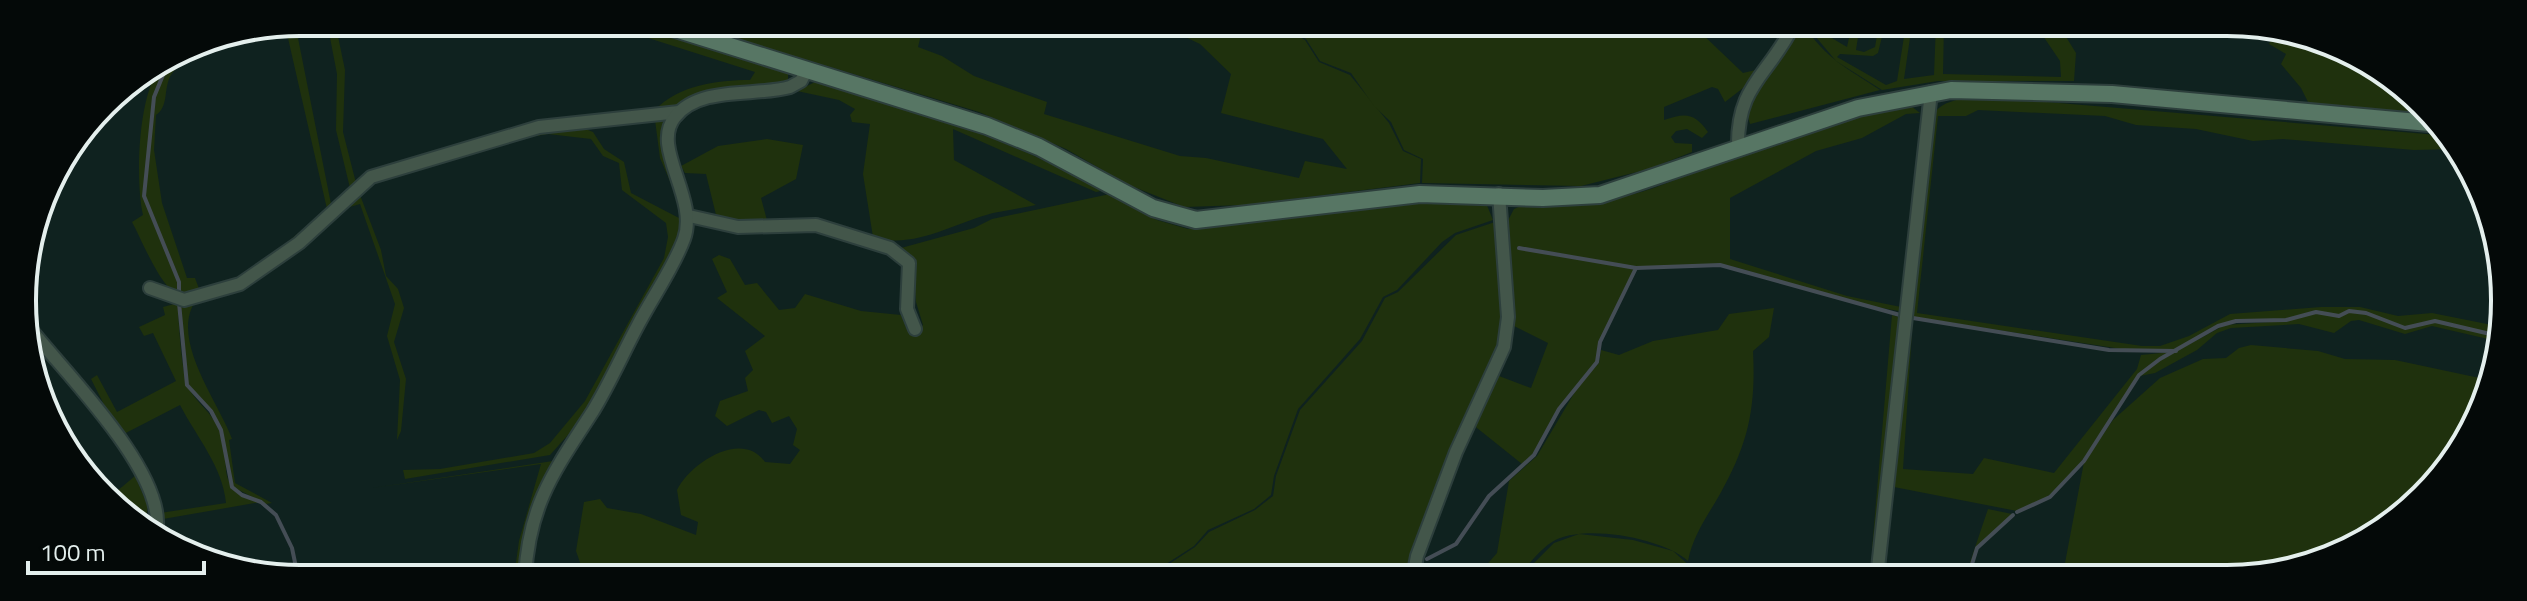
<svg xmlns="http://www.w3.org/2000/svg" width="2527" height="601" viewBox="0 0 2527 601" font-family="'Titillium Web',sans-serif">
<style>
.green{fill:#1f310d}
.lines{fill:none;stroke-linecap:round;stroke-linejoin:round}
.stream{stroke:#444d55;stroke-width:4}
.minor-casing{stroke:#2d3f3c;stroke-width:16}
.secondary-casing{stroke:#2d3f3c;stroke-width:20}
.minor{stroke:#43564a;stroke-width:12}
.secondary{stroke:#577664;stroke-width:16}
.rim{fill:none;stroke:#e4efed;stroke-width:4}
</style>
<rect width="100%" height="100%" fill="#0f221f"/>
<g class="green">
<path d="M327 22H335L345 70 343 132 357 187C307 229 250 296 180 294V282L145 196 155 97 170 60 189 47C183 65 173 69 169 79 164 92 168 107 156 115L154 150 162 203 187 278H195L201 294 253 271 327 209 285 25 295 23 331 204 350 188 336 130 337 74Z"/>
<path d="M598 22H622L788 74V79L786 83 688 100 670 109 655 110C679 85 717 80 750 80L755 72Z"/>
<path d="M682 22 924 23 918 47 942 56 974 76 1047 102 1044 114 1180 156 1206 158 1299 178 1305 161 1347 169 1323 139 1221 113 1231 74 1200 44 1156 23H1272L1292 32 1305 40 1319 62 1350 75 1389 123 1403 151 1421 159 1420 183 1245 205 1184 207 1129 185 1066 149 979 112Z"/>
<path d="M1276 23 1660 24 1683 28 1687 24H1703L1699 31 1743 73 1760 69 1747 85 1725 102 1718 89 1712 87 1664 107V120C1685 113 1694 112 1708 132L1702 138 1687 129 1676 131 1671 137 1675 143 1692 144V152L1649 169 1581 186 1422 183 1423 159 1404 150 1391 122 1374 106 1351 73 1320 61 1306 39Z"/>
<path d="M1797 24H1803C1826 59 1847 68 1880 90L1750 124 1745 106Z"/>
<path d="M1805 24 1823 32 1828 24H1833L1830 37 1847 47 1852 24H1860L1856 50 1864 52 1875 47 1879 24H1885L1878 53 1873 56 1840 54 1837 57 1886 85 1897 81 1906 24H1912L1904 79 1934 75 1936 24H1944L1943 74 2061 77 2060 61 2037 27 1988 24H2058L2076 53 2074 81H1938L1882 90 1836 61Z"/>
<path d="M2277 29 2366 60 2427 113 2310 106 2301 88 2281 64 2286 54 2269 44Z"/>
<path d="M168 60 154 97 144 196 178 282V294C161 289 141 238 132 222L143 215C135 182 137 79 168 60Z"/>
<path d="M815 82C913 110 1013 138 1101 191L1096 192 953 129 954 160 1036 205C1022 208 1007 210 993 213 954 223 913 250 873 237L863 174 870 124 852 122 850 115 855 109 839 100 797 91Z"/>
<path d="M2011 99 2450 136 2456 149 2414 150 2283 139 2253 141 2196 129 2136 125 2105 116 1978 110 1966 116H1938L1917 313 2142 346H2160L2189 336 2230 314 2321 307H2360L2398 316 2432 313 2502 327V336L2435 321 2406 327 2366 312 2349 311 2339 315 2316 311 2286 319 2225 323 2177 350 2141 352 1913 317 1903 469 1973 474 1984 458 2054 473 2137 369 2141 355 2171 352 2139 374 2090 451 2058 489 2041 501 2017 511 1894 487 1933 115C1947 92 1987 99 2011 99Z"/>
<path d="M1911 106 1920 113 1906 114 1862 138 1816 151 1730 198V259L1847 296 1901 307 1899 311 1864 305 1735 267H1636L1519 246 1635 269 1599 342 1596 362 1558 408 1532 456 1522 464 1472 424 1499 366 1502 368 1499 376 1531 388 1548 343 1510 324 1504 228 1514 209C1540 195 1580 207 1610 200 1670 188 1724 157 1781 137 1823 121 1867 112 1911 106Z"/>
<path d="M655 120H663L662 148 679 189 685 224 597 394 575 427 550 455 405 479 403 470 440 469 534 453 550 443 585 401 664 258 668 237 666 223 622 190 619 163 603 156 591 139 548 134 506 141 578 126 593 132 604 149 624 162 631 193 679 218 681 207 660 158Z"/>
<path d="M767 139 803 145 796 179 761 198 768 224 754 226 717 219 706 174 685 173 681 166 718 146Z"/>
<path d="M1110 194 1157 220 1188 229 1434 202 1486 203 1493 220 1455 233 1442 242 1397 290 1383 297 1360 339 1298 409 1274 476 1271 495 1254 509 1208 530 1194 546 1146 577H585L576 551 584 502 600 499 607 508 641 514 696 535 698 522 681 515 677 490C690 463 742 429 765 462L790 464 800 450 793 445 797 429 789 416 772 423 766 412 759 410 727 426 715 416 720 401 748 391 745 378 753 370 745 351 765 336 717 298 727 292 712 259 719 255 730 259 745 285 757 283 779 310 795 308 805 294 861 311 901 315 908 332H916L923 325 916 302 913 259 901 248 974 228 992 219Z"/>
<path d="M360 195 381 250 386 276 398 289 404 308 394 342 406 379 401 431 397 440 400 380 387 336 395 304 360 204 343 209Z"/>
<path d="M1495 222 1501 317 1499 344 1409 577H1149L1195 547 1209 532 1255 510 1273 496 1276 476 1300 410 1362 341 1385 298 1398 292 1456 235Z"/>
<path d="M195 302C170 340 219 403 232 439L229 440 235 483 272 503 266 504 233 487 221 430 212 411 188 385 180 303Z"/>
<path d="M178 303C178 318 182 379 189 389 198 404 211 412 219 429 236 468 208 483 261 502L163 519 160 513 226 503C223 467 196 436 180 405L120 436 91 379 97 375 117 412 176 381 153 333 144 336 139 327 165 315 163 307Z"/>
<path d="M1774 308 1769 337 1753 351C1756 409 1748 444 1720 494 1707 517 1693 535 1688 561 1663 538 1582 523 1552 542 1538 551 1529 565 1517 577H1476L1497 553 1509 481 1537 456 1579 385 1599 363 1601 350 1619 355 1653 341 1718 330 1729 314Z"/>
<path d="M2349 312 2366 313 2405 329 2435 322 2502 338 2501 342 2432 326 2405 334 2359 320 2351 321 2334 333 2299 324 2231 328 2217 333 2197 350 2155 373 2140 376 2160 360 2225 325 2286 321 2316 313 2339 317Z"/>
<path d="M1892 315 1899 317 1876 550 1872 549Z"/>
<path d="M2251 345 2318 351 2345 359 2395 360 2489 380 2476 424 2423 498 2349 550 2262 577H2072L2065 563 2084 462 2113 420 2160 378 2203 359 2226 358 2239 348Z"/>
<path d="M553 461 529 520 520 577H514L519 541 541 464 372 488Z"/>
<path d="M135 476 148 506 144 527 110 497Z"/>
<path d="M1988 509 2012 514 1976 548 1965 577Z"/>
<path d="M1579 534 1633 540 1673 551 1702 577H1520L1554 543Z"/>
</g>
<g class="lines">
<g class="stream">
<path d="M173 57 184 50"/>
<path d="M170 58 154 97 144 196 179 282V294"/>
<path d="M1519 248 1636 268 1720 265 1900 315"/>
<path d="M179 303 187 385 211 411 221 430 232 487 242 495 261 502 276 515 292 548 298 577"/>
<path d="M1913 318 2109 350 2176 351"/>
<path d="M2017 512 2050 497 2084 461 2139 375 2160 359 2218 326 2236 321 2286 320 2316 312 2339 316 2349 311 2366 313 2405 328 2435 321 2503 337"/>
<path d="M1427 559 1456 544 1489 496 1534 455 1559 409 1597 362 1600 342 1636 268"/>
<path d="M1968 577 1977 548 2013 515"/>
</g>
<g class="minor-casing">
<g id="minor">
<path d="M1738 150C1736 84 1769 76 1794 24"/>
<path d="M689 216 738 227 816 225 890 248 909 263 907 309 915 329"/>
<path d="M150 288 184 300 240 284 299 243 371 177 539 127 679 112"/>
<path d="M28 326C63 371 160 466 157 525L150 532"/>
<path d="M525 577C529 503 555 470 593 411 610 383 623 353 638 325 653 296 673 269 684 239 699 198 650 147 675 117 700 85 756 97 790 87L801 81 807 69"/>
<path d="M1413 577 1417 556 1456 452 1504 347 1508 317 1499 194"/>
<path d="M1877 577 1931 92"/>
</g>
</g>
<g class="secondary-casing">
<path id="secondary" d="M653 22 987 126 1039 147 1153 208 1196 220 1420 194 1543 198 1600 195 1858 108 1951 90 2112 94 2440 124"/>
</g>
<use href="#minor" class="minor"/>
<use href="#secondary" class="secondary"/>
</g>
<path d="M0 0H2527V601H0ZM300 36H2227A264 264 0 0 1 2491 300V301A264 264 0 0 1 2227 565H300A264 264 0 0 1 36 301V300A264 264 0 0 1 300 36Z" fill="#040908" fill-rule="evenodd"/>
<path class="rim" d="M300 36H2227A264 264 0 0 1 2491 300V301A264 264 0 0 1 2227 565H300A264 264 0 0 1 36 301V300A264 264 0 0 1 300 36Z"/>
<path d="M28 561v12h176v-12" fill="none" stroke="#e4efed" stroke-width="4"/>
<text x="40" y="561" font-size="24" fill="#e4efed" stroke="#040908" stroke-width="6" paint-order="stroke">100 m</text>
</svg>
